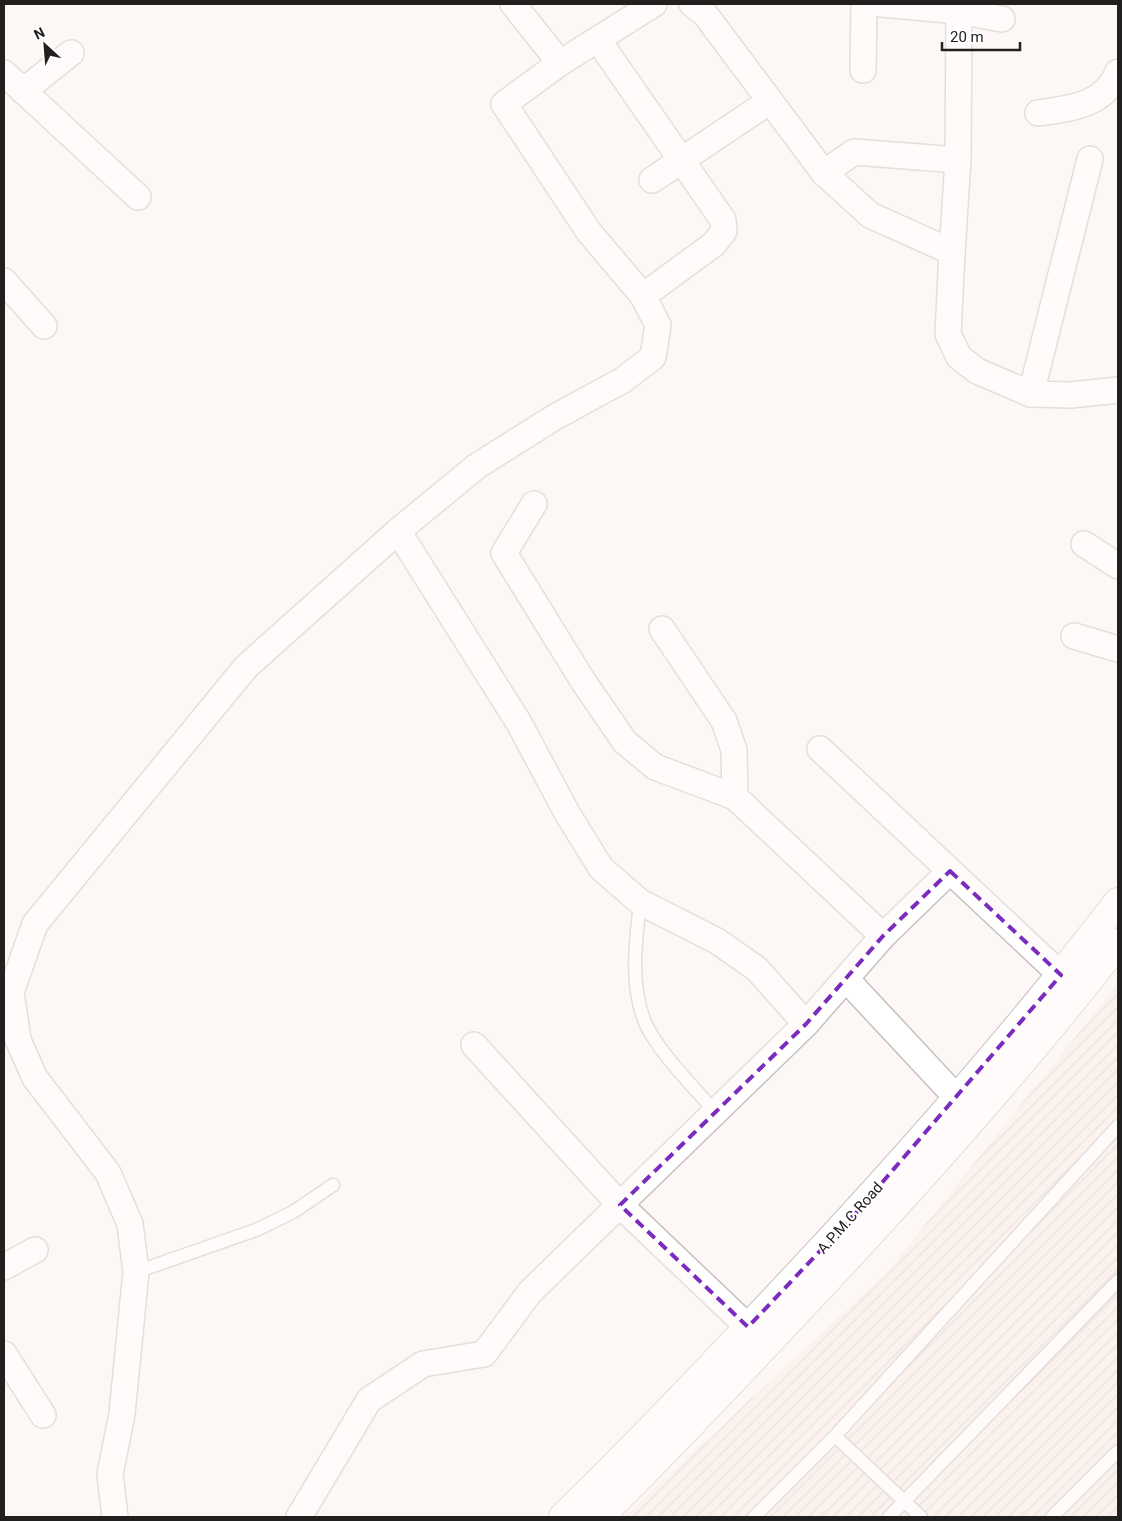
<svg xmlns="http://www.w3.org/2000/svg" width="1122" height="1521" viewBox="0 0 1122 1521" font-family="Roboto,sans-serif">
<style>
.industrial{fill:url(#industrial-furrows)}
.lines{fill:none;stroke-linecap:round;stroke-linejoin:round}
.lane-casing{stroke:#c6c1bf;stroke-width:15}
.street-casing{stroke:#c6c1bf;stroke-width:28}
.secondary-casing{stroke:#c6c1bf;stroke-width:30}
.lane{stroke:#fff;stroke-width:12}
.street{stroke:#fff;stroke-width:25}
.secondary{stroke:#fff;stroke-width:28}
.marked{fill:none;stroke:#7b2cbf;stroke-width:4;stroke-dasharray:10 6;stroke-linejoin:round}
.labels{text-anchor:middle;stroke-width:4;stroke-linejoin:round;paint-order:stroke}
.street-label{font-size:15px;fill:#22201f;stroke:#fff}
</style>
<defs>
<pattern id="industrial-furrows" width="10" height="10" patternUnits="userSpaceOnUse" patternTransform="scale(1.25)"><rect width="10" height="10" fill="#f8ebe5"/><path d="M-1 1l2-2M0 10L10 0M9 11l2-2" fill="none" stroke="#d4c9c4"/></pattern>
</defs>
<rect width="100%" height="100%" fill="#fdf8f6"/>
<path class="industrial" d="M1118 983V1517H624L888 1271Z"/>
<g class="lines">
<g class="lane-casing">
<g id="lane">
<path d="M640 902C636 940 630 980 643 1017 653 1047 694 1087 715 1112"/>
<path d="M136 1272 256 1230 293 1212 333 1185"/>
<path d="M835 1436 921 1517"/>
<path d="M754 1517 835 1436 1118 1126"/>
<path d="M889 1517 1118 1281"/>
<path d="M1052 1517 1118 1451"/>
</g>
</g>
<g class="street-casing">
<g id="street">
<path d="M692 4 705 14 824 173 870 215 952 252 948 334 959 357 977 371 1031 394 1071 395 1118 390"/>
<path d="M882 4 959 11 1002 19"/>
<path d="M598 40 723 220 724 231 714 244 643 296"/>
<path d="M560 63 654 4"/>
<path d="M863 70 864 4"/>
<path d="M4 73 138 197"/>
<path d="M23 91 71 53"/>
<path d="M1038 113C1071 108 1104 106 1118 72"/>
<path d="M824 173 854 152 958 160"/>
<path d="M652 180 770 101"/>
<path d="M952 252 958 160 959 11"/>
<path d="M4 281 44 326"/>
<path d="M1031 394 1090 159"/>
<path d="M534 504 504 553 583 681 625 742 655 767 735 797"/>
<path d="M398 531 519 723 567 813 601 868 640 902 717 941 757 969 806 1024"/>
<path d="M1084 544 1118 566"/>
<path d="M662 629 724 721 734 750 735 797 883 936"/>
<path d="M1074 636 1118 649"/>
<path d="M820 749 1061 975"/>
<path d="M847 980 957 1098"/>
<path d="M474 1045 620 1205 748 1327"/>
<path d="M4 1267 35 1250"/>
<path d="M4 1354 43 1415"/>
<path d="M115 1517 110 1474 122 1414 136 1272 130 1224 108 1173 35 1078 18 1040 11 992 35 924 246 667 398 531 477 466 555 417 623 380 653 357 658 325 643 296 589 232 504 104 560 63 513 4"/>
<path d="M299 1517 369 1400 423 1364 484 1354 530 1292 806 1024 883 936 950 871"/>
</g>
</g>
<g class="secondary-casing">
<g id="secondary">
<path d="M563 1517C635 1447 703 1375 772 1302 893 1174 1010 1042 1118 902"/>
<path d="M599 1517C667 1451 731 1382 796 1313 908 1194 1018 1072 1118 943"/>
</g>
</g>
<use href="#lane" class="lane"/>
<use href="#street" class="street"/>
<use href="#secondary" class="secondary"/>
</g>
<path d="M0 0H1122V1521H0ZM950 871 1061 975 855 1214 748 1327 620 1205 806 1024 883 936Z" fill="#fdf8f6" fill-opacity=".55" fill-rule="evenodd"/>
<path class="marked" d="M950 871 1061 975 855 1214 748 1327 620 1205 806 1024 883 936Z"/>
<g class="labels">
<g class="street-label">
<text transform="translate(850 1218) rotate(-48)" y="5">A.P.M.C Road</text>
</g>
</g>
<rect width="1122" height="1521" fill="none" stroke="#22201f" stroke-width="10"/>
<g transform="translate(45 45) rotate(334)" stroke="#ffffff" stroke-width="4" paint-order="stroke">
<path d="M0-4L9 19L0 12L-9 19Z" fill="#22201f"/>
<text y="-8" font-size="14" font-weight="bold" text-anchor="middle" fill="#22201f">N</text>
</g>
<path d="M942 42v8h78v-8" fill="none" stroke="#22201f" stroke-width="2.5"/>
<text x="950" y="42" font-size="15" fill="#22201f" stroke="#ffffff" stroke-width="4" paint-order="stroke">20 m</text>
</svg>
